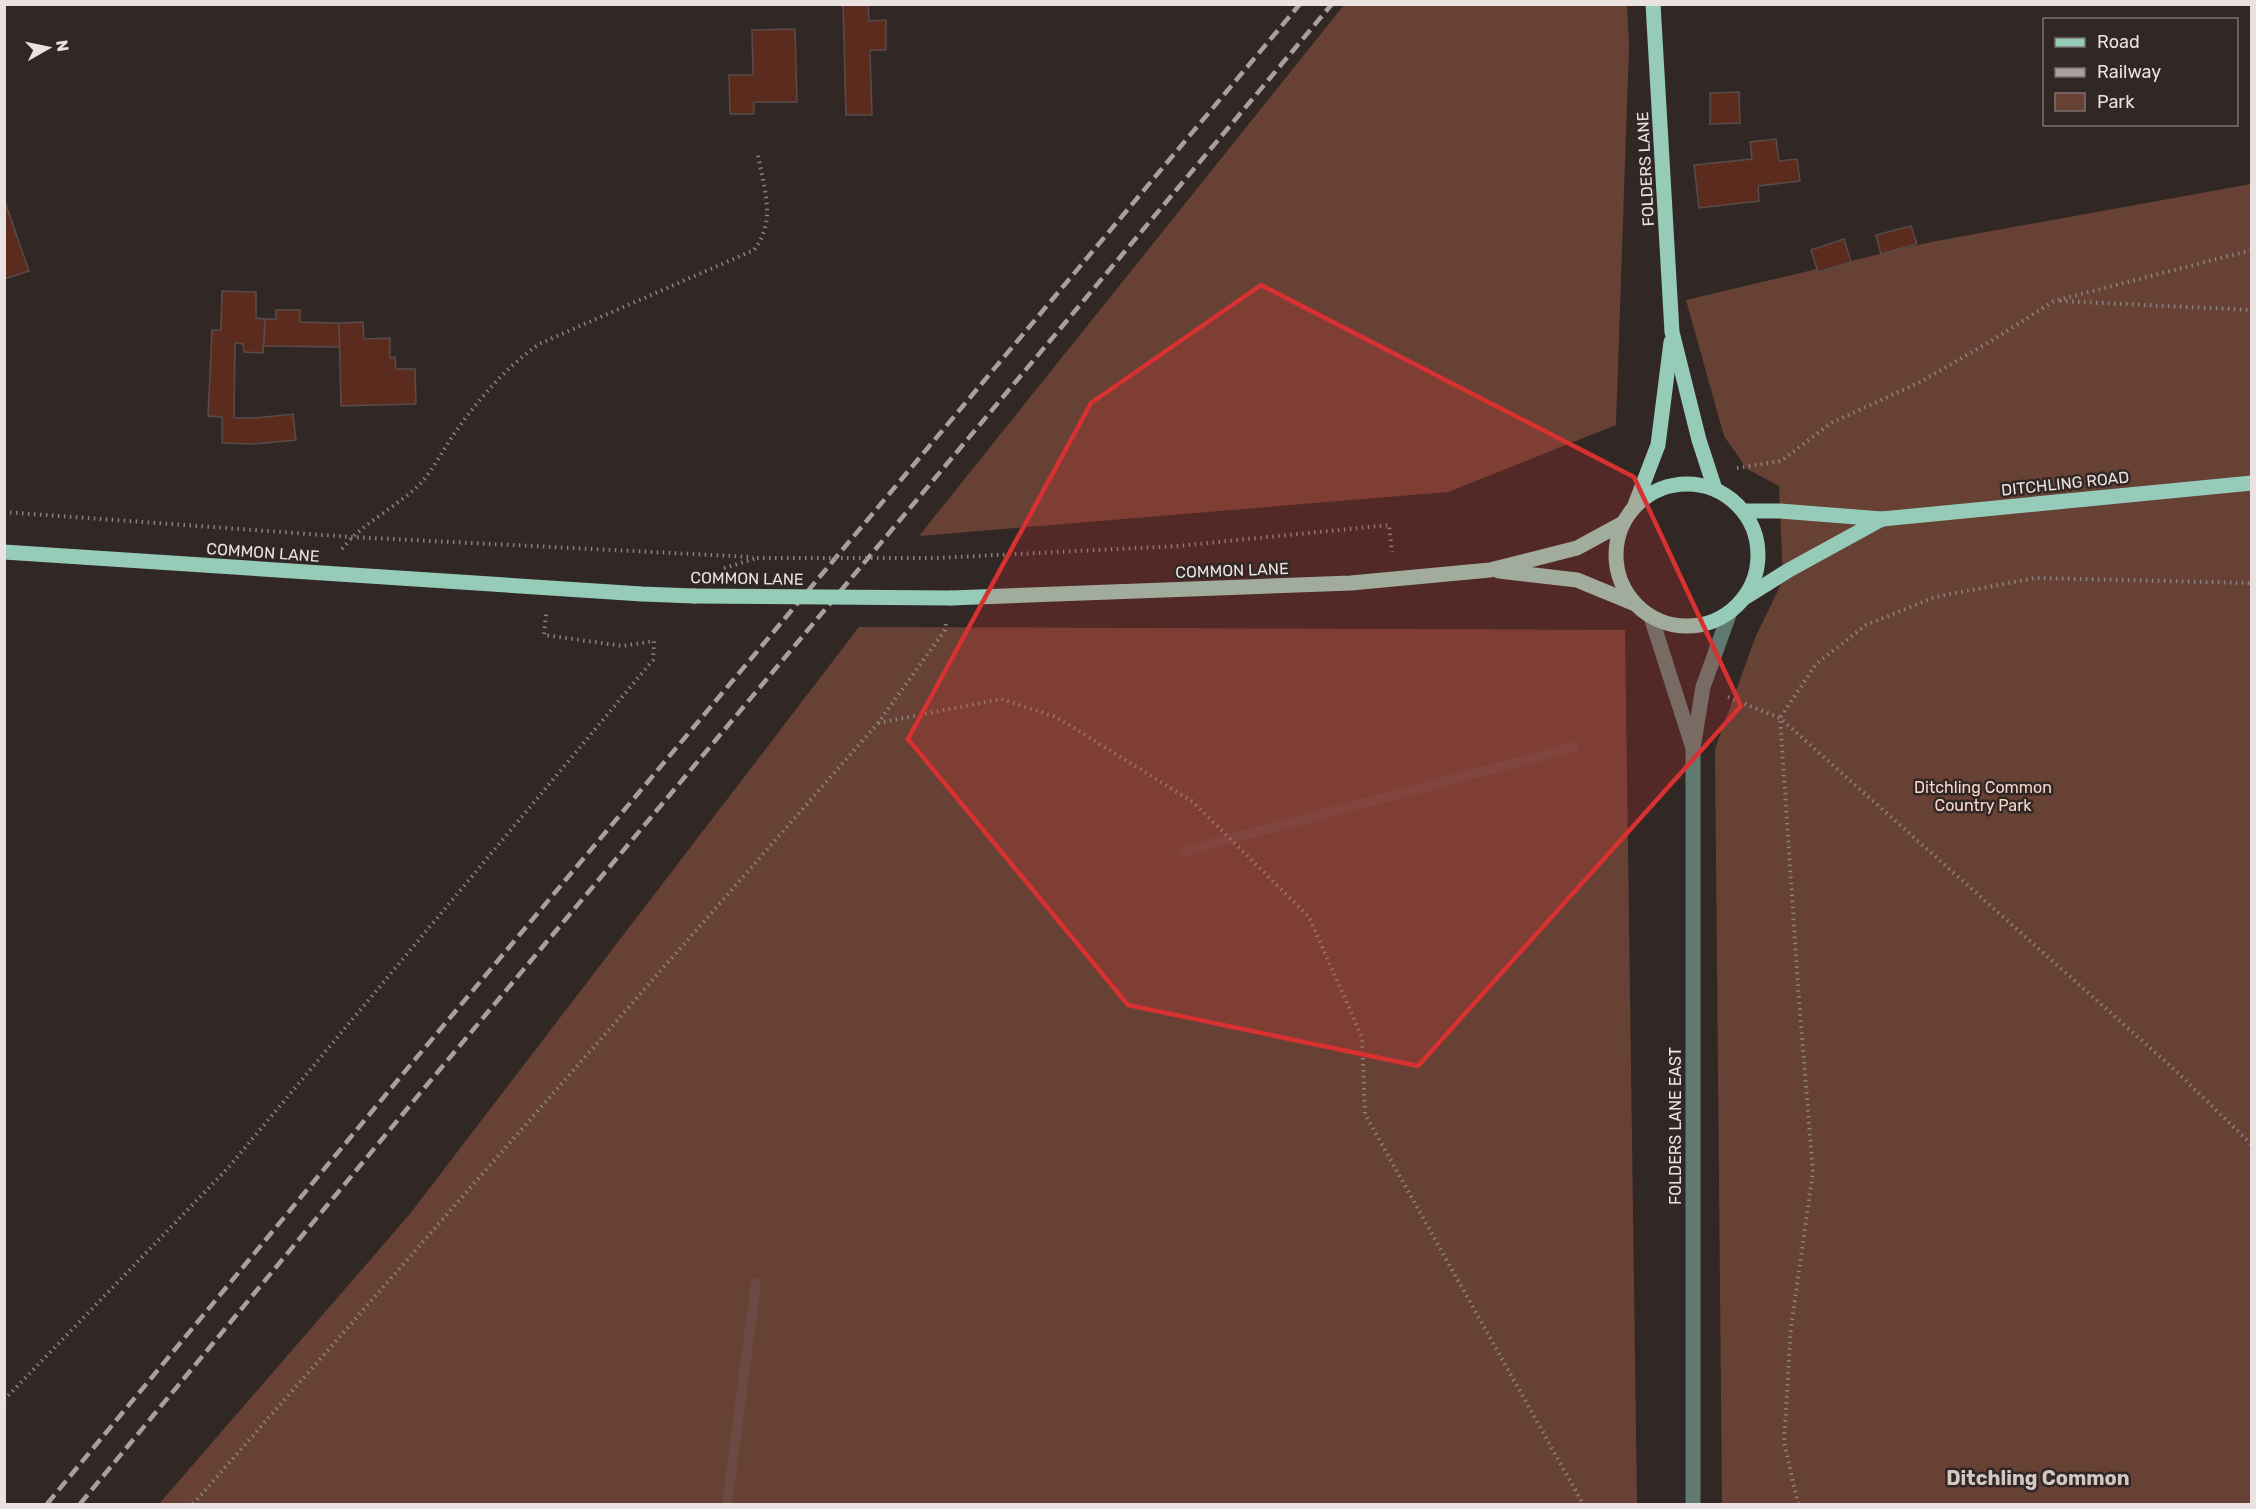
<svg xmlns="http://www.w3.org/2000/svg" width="2256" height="1509" viewBox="0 0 2256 1509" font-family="Rubik,sans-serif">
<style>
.green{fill:#684135}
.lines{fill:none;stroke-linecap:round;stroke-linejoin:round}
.stream{stroke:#6b4a43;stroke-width:10}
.building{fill:#5b2c1e;stroke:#574c49;stroke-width:1.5}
.path{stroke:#8a827f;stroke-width:4;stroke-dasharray:1.5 4.5;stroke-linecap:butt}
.minor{stroke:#617a71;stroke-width:15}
.major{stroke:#95cbb8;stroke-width:15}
.rail{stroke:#a8a09e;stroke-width:4.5;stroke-dasharray:12 6;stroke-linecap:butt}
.path-bridge{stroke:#8a827f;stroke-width:4;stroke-dasharray:1.5 4.5;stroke-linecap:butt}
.major-bridge{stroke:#95cbb8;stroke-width:15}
.marked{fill:#d73131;fill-opacity:0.2;stroke:#d73131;stroke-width:4.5;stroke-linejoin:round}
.labels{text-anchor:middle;stroke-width:5;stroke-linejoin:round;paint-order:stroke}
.street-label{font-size:16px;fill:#e9e2e0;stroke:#312724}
.park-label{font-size:16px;fill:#f9d6cc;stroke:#312724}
.quarter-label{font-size:20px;font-weight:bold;fill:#d3c7c3;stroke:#312724}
</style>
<rect width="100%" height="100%" fill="#312724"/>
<g class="green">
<path d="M1344 5H1627L1629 46 1616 425 1448 492 919 536Z"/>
<path d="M2251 184V1504H1722L1715 749 1755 638 1783 580 1779 486 1747 469 1724 436 1686 300 1931 242Z"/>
<path d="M859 627 1625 630 1637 1504H159L409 1215Z"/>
</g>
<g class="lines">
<g class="stream">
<path d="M1185 851 1574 747"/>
<path d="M727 1504 756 1283"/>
</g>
</g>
<g class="building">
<path d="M843 4H868L869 21 886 20V50H870L872 115H846Z"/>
<path d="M795 29 797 102H754V114H730L729 75H753L752 30Z"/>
<path d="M1739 92 1740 123 1710 124V93Z"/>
<path d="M1776 139 1779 161 1797 159 1800 181 1758 186 1759 201 1699 208 1694 165 1752 159 1750 142Z"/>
<path d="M4 199 29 271 4 279Z"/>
<path d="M1911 226 1917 244 1881 254 1876 235Z"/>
<path d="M1844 239 1851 262 1818 272 1811 250Z"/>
<path d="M222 291 256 292V318L265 319 263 353 244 352 243 344 235 343 234 418H255L293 414 296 440 254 444 222 443V417L208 416 212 330H221Z"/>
<path d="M276 310H300V322L339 323 340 347 264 346 265 319H276Z"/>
<path d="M363 322 364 339 390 338V358L395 357 396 369H415L416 404 341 406 339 323Z"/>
</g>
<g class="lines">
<g class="path">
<path d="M2060 301 2252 310"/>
<path d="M1737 468 1781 461 1831 423 1920 382 1991 341 2054 301 2252 250"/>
<path d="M4 512 351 537 753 557"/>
<path d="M342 549C363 522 396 508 420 484 433 470 443 450 454 434 478 400 504 369 539 344L754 250C777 219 764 190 758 155"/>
<path d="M937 558 1178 546 1389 525 1392 552"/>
<path d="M724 568 757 558"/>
<path d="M1728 697 1780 718 2177 1072 2252 1145"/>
<path d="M878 723 1001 699 1056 717 1193 802 1309 917 1362 1037 1365 1114 1583 1504"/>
<path d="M4 1400 228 1168 653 660 654 641 623 646 544 635 546 614"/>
<path d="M193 1504 878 723 945 630 946 623"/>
<path d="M1798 1504 1784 1442 1791 1327 1813 1172 1799 1000 1780 718 1816 664 1866 625 1935 597 2035 578 2252 583"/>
</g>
<g class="minor">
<path d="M1651 617 1692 745"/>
<path d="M1693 1504V748L1703 687 1730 612"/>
</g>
<g class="major">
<path d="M1653 4 1672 332 1699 440 1715 489"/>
<circle cx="1687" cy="555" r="71"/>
<path d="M1635 505 1658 445 1671 342"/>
<path d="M1744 511H1780L1882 519 2252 483"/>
<path d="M4 552 642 594 694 596"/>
<path d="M1499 571 1577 580 1633 603"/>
<path d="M1746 597 1789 570 1882 519"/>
<path d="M951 598 1351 583 1490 570 1577 548 1623 523"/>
</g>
<g class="rail">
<path d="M47 1504 402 1075 1300 4"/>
<path d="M80 1504 421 1092 1332 4"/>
</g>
<path class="path-bridge" d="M757 558H937"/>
<path class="major-bridge" d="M694 596 951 598"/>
</g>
<path class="marked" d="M1261 285 1634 477 1741 706 1418 1066 1128 1005 908 739 1091 403Z"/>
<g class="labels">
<g class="street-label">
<text transform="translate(1645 169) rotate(-93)" y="6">FOLDERS LANE</text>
<text transform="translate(2065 483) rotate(-6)" y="6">DITCHLING ROAD</text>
<text transform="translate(263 552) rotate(4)" y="6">COMMON LANE</text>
<text transform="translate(1232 570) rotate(-2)" y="6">COMMON LANE</text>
<text transform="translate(747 578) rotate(1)" y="6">COMMON LANE</text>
<text transform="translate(1675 1126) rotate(-90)" y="6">FOLDERS LANE EAST</text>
</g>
<g class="park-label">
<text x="1983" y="793">Ditchling Common<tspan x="1983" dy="18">Country Park</tspan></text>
</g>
<g class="quarter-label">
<text x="2038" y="1485">Ditchling Common</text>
</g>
</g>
<rect width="2256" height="1509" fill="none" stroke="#e9e2e0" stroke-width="12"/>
<rect x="2043" y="18" width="195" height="108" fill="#312724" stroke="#7b726f" stroke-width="1.5"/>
<rect x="2055" y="38" width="30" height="9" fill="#95cbb8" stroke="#7b726f" stroke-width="1.5"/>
<text x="2097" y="48" font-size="18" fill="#e9e2e0">Road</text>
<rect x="2055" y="68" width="30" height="9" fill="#a8a09e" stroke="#7b726f" stroke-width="1.5"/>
<text x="2097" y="78" font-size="18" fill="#e9e2e0">Railway</text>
<rect x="2055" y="93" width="30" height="18" fill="#684135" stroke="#7b726f" stroke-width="1.5"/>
<text x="2097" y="108" font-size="18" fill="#e9e2e0">Park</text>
<g transform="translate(48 48) rotate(81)" stroke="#312724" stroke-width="4.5" paint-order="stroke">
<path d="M0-4.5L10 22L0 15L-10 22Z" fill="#e9e2e0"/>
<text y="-9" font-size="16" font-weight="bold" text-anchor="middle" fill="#e9e2e0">N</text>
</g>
</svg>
